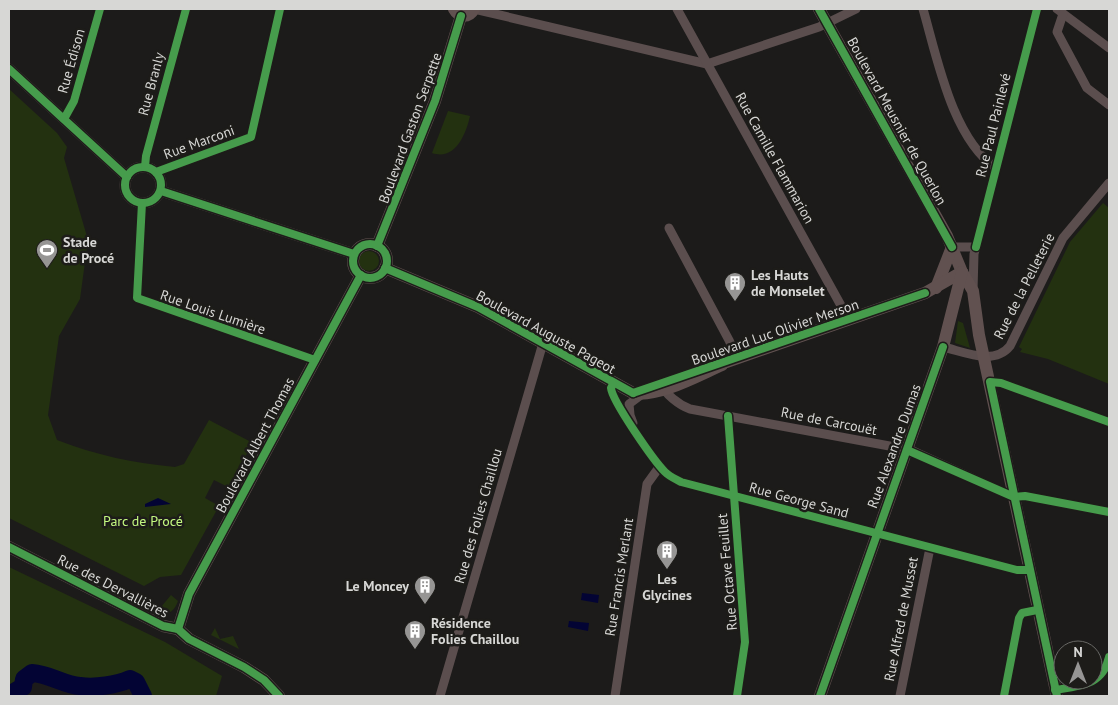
<svg xmlns="http://www.w3.org/2000/svg" width="1118" height="705" viewBox="0 0 1118 705" font-family="'PT Sans',sans-serif">
<style>
.green{fill:#233110}
.water{fill:#030434}
.lines{fill:none;stroke-linecap:round;stroke-linejoin:round}
.river{stroke:#030434;stroke-width:18}
.minor{stroke:#5b4e4e;stroke-width:9}
.tertiary{stroke:#5b4e4e;stroke-width:11}
.secondary{stroke:#615150;stroke-width:12}
.cycleway-casing{stroke:#1d1c19;stroke-width:11}
.cycleway{stroke:#469c4c;stroke-width:8}
.labels{text-anchor:middle;stroke-width:5;stroke-linejoin:round;paint-order:stroke}
.street-label{font-size:14px;fill:#d7d7d5;stroke:#1d1c19}
.poi-label{font-size:14px;font-weight:bold;fill:#d7d7d5;stroke:#1d1c19;text-anchor:start}
.park-label{font-size:14px;fill:#c3f880;stroke:#1d1c19}
</style>
<rect width="100%" height="100%" fill="#1c1b1a"/>
<g class="green">
<path d="M9 89 57 133 67 147 64 158 88 240 80 299 59 336 48 415 57 440C95 455 134 463 175 467L184 464 209 420 253 443 228 487 214 480 205 498 219 506 181 575 160 577 144 586 9 518Z"/>
<path d="M448 111 470 116C466 134 455 161 432 153Z"/>
<path d="M1103 203 1109 208V384L1048 359 1020 352 1022 349 1019 347 1070 242Z"/>
<circle cx="369" cy="261" r="10"/>
<path d="M958 321 963 323 970 348 955 343Z"/>
<path d="M9 567 165 642 222 676 216 696H147L134 674C98 689 72 681 37 668L24 674 9 685Z"/>
<path d="M171 595 178 601C174 612 167 617 156 613Z"/>
<path d="M215 628 220 639 233 636 239 649 211 635Z"/>
</g>
<g class="water">
<path d="M158 498 171 504 145 507V504Z"/>
<path d="M582 593 599 595 598 603 581 600Z"/>
<path d="M569 621 589 623 588 631 568 627Z"/>
</g>
<g class="lines">
<path class="river" d="M9 695 23 687 24 679 32 673C50 674 64 685 80 686 96 688 116 685 130 679L136 682 143 696"/>
<g class="minor">
<path d="M474 9 707 64 819 27 856 9"/>
<path d="M677 9 849 320"/>
<path d="M923 9C937 57 952 138 996 168"/>
<path d="M1057 9 1109 48"/>
<path d="M1063 14 1057 32 1087 88 1109 105"/>
<path d="M64 119 74 101 100 9"/>
<path d="M145 167 146 156 186 9"/>
<path d="M156 172 251 137 280 9"/>
<path d="M142 203 137 298 315 360"/>
<path d="M669 228 729 340 737 359"/>
<path d="M952 247H976"/>
<path d="M973 291 974 254 1037 9"/>
<path d="M943 347C965 352 994 366 1010 346L1063 238 1109 183"/>
<path d="M990 382 1001 383 1109 422"/>
<path d="M613 384 611 388C612 401 654 461 665 472 670 477 676 479 681 482L1017 570H1029"/>
<path d="M661 384C665 394 679 405 690 409L911 450 1014 497 1025 496 1109 512"/>
<path d="M728 416 745 642 737 696"/>
<path d="M633 423 630 415 629 404 641 395"/>
<path d="M1055 690C1081 686 1103 685 1109 657"/>
<path d="M440 696 543 343"/>
<path d="M615 696 647 484 660 466"/>
<path d="M900 696 930 548"/>
<path d="M1004 696 1019 618 1022 613 1037 610"/>
</g>
<g class="tertiary">
<path d="M9 69 127 177"/>
<circle cx="143" cy="185" r="18"/>
<path d="M161 191 354 254"/>
</g>
<g class="secondary">
<path d="M454 9C459 18 469 18 474 9"/>
<path d="M819 9 947 236 962 272 973 291 979 335 1057 696"/>
<circle cx="370" cy="261" r="17"/>
<path d="M377 246 435 101 461 16"/>
<path d="M385 268 478 307 633 393C658 398 699 375 722 365"/>
<path d="M936 288 952 247"/>
<path d="M715 366 925 293 962 272"/>
<path d="M9 547 163 626 178 629 189 639 244 667 264 680 279 696"/>
<path d="M178 629 189 594 361 275"/>
<path d="M820 696 943 347 962 272"/>
</g>
<g class="cycleway-casing">
<g id="cycleway">
<path d="M819 9 952 247"/>
<path d="M9 69 127 177"/>
<path d="M64 119 74 101 100 9"/>
<circle cx="143" cy="185" r="18"/>
<path d="M145 167 146 156 186 9"/>
<path d="M156 172 251 137 280 9"/>
<path d="M161 191 354 254"/>
<path d="M142 203 137 298 315 360"/>
<circle cx="370" cy="261" r="17"/>
<path d="M377 246 435 101 461 16"/>
<path d="M976 247 1037 9"/>
<path d="M385 268 478 307 633 393"/>
<path d="M613 384 611 388C612 401 654 461 665 472 670 477 676 479 681 482L1017 570H1029"/>
<path d="M633 393 925 293"/>
<path d="M728 416 745 642 737 696"/>
<path d="M907 450 1014 497 1025 496 1109 512"/>
<path d="M9 547 163 626 178 629 189 639 244 667 264 680 279 696"/>
<path d="M178 629 189 594 361 275"/>
<path d="M1055 690C1081 686 1103 685 1109 657"/>
<path d="M820 696 943 347"/>
<path d="M1004 696 1019 618 1022 613 1037 610"/>
<path d="M1057 696 990 382 1001 383 1109 422"/>
</g>
</g>
<use href="#cycleway" class="cycleway"/>
</g>
<defs>
<g id="stadium-pin" transform="scale(1.125)"><path d="M0 17L-7.5 6A9.5 9.5 0 1 1 7.5 6Z" fill="#969594" stroke="#1d1c19"/><path d="M0-5a6.5 5 0 1 0 0 10a6.5 5 0 1 0 0-10ZM-3.5-1.8h7v3.6h-7Z" fill="#fff"/></g>
<g id="building-pin" transform="scale(1.125)"><path d="M0 17L-7.5 6A9.5 9.5 0 1 1 7.5 6Z" fill="#969594" stroke="#1d1c19"/><path d="M-4-6H4V6H1V3H-1V6H-4ZM-2.5-4.3h1.7v1.8h-1.7ZM.8-4.3h1.7v1.8H.8ZM-2.5-1h1.7V.8h-1.7ZM.8-1h1.7V.8H.8Z" fill="#fff"/></g>
</defs>
<g fill-rule="evenodd">
<use href="#stadium-pin" x="47" y="250"/>
<use href="#building-pin" x="735" y="283"/>
<use href="#building-pin" x="667" y="551"/>
<use href="#building-pin" x="425" y="586"/>
<use href="#building-pin" x="415" y="631"/>
</g>
<g class="labels">
<g class="street-label">
<text transform="translate(71 61) rotate(-74)" y="5">Rue Édison</text>
<text transform="translate(151 84) rotate(-75)" y="5">Rue Branly</text>
<text transform="translate(897 121) rotate(61)" y="5">Boulevard Meusnier de Querlon</text>
<text transform="translate(993 125) rotate(-76)" y="5">Rue Paul Painlevé</text>
<text transform="translate(410 128) rotate(-70)" y="5">Boulevard Gaston Serpette</text>
<text transform="translate(199 142) rotate(-20)" y="5">Rue Marconi</text>
<text transform="translate(775 158) rotate(61)" y="5">Rue Camille Flammarion</text>
<text transform="translate(1024 286) rotate(-63)" y="5">Rue de la Pelleterie</text>
<text transform="translate(213 312) rotate(19)" y="5">Rue Louis Lumière</text>
<text transform="translate(546 332) rotate(29)" y="5">Boulevard Auguste Pageot</text>
<text transform="translate(775 332) rotate(-19)" y="5">Boulevard Luc Olivier Merson</text>
<text transform="translate(829 421) rotate(11)" y="5">Rue de Carcouët</text>
<text transform="translate(255 445) rotate(-62)" y="5">Boulevard Albert Thomas</text>
<text transform="translate(894 446) rotate(-70)" y="5">Rue Alexandre Dumas</text>
<text transform="translate(799 500) rotate(15)" y="5">Rue George Sand</text>
<text transform="translate(478 516) rotate(-74)" y="5">Rue des Folies Chaillou</text>
<text transform="translate(727 572) rotate(-95)" y="5">Rue Octave Feuillet</text>
<text transform="translate(619 577) rotate(-81)" y="5">Rue Francis Merlant</text>
<text transform="translate(113 586) rotate(27)" y="5">Rue des Dervallières</text>
<text transform="translate(901 619) rotate(-79)" y="5">Rue Alfred de Musset</text>
</g>
<g class="poi-label">
<text x="63" y="247">Stade<tspan x="63" dy="16">de Procé</tspan></text>
<text x="751" y="280">Les Hauts<tspan x="751" dy="16">de Monselet</tspan></text>
<text x="667" y="584" text-anchor="middle">Les<tspan x="667" dy="16">Glycines</tspan></text>
<text x="409" y="591" text-anchor="end">Le Moncey</text>
<text x="431" y="628">Résidence<tspan x="431" dy="16">Folies Chaillou</tspan></text>
</g>
<g class="park-label">
<text x="143" y="526">Parc de Procé</text>
</g>
</g>
<rect width="1118" height="705" fill="none" stroke="#d7d7d5" stroke-width="20"/>
<g transform="translate(1078 665)"><circle r="24" fill="#1d1c19" stroke="#676764"/>
<path d="M0-4L9 19L0 12L-9 19Z" fill="#969594"/>
<text y="-8" font-size="14" font-weight="bold" text-anchor="middle" fill="#d7d7d5">N</text>
</g>
</svg>
